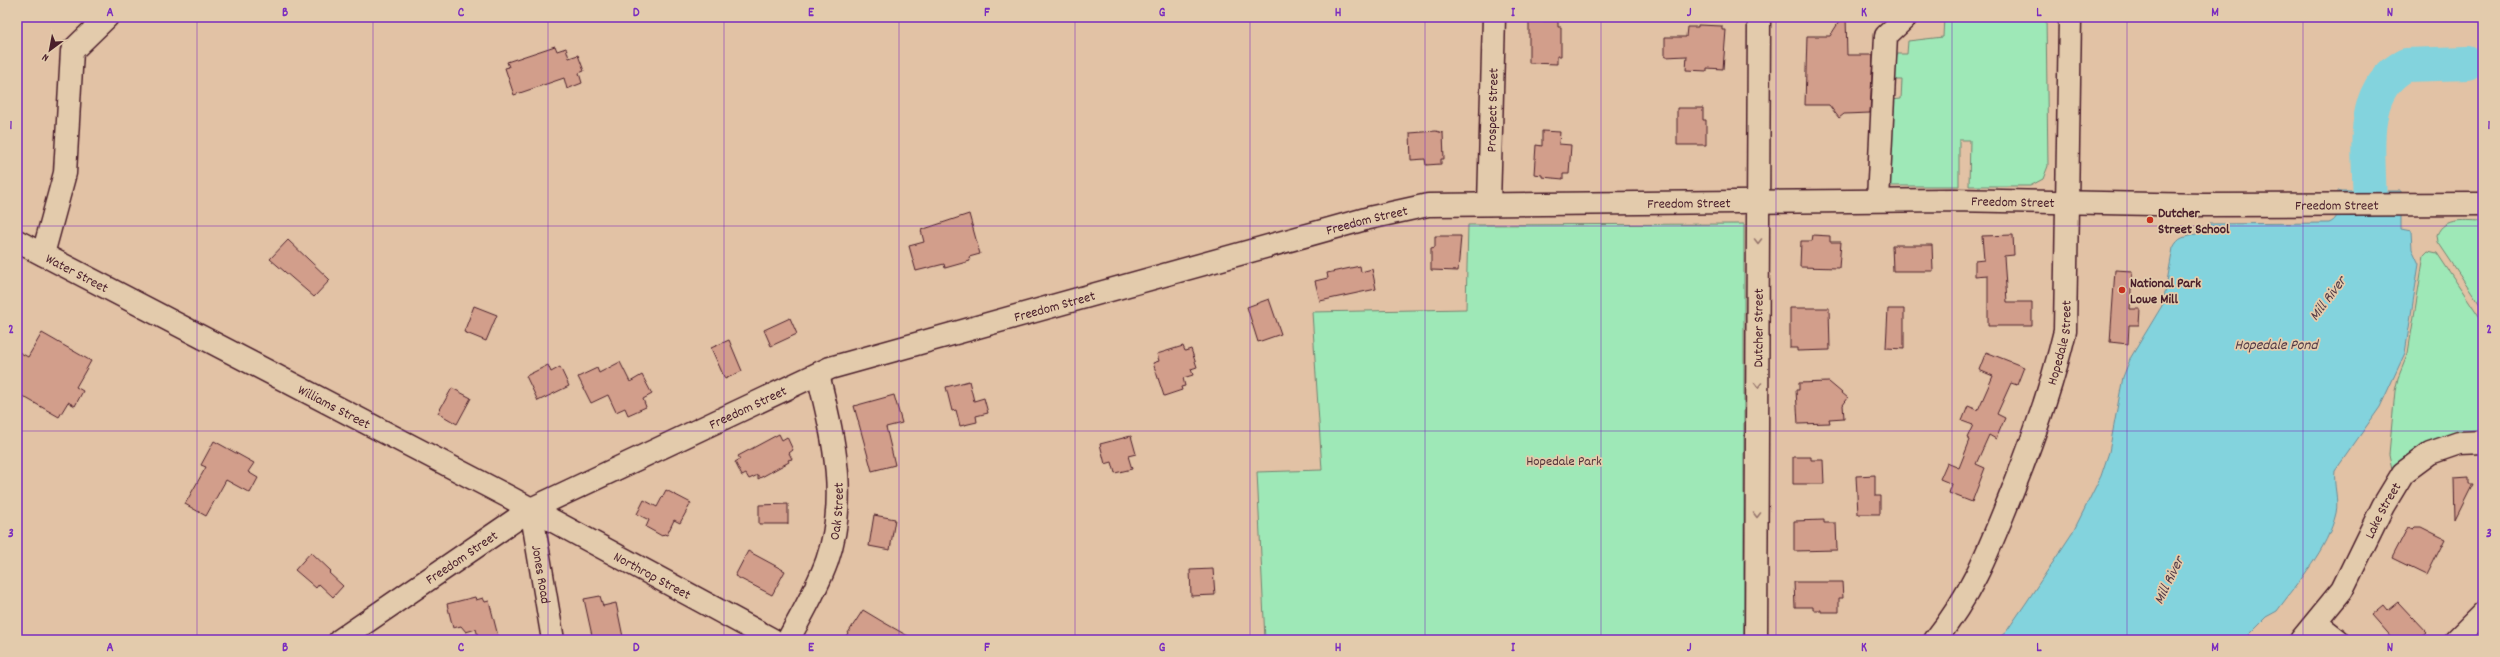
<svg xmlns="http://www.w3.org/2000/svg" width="2500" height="657" viewBox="0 0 2500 657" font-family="Dekko,sans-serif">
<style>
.green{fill:#9ee8b7;stroke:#748471}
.water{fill:#83d3dd;stroke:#6c8b96}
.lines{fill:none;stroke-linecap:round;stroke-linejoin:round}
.river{stroke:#83d3dd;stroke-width:34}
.building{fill:#d29e8b;stroke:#4a1f2b}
.minor-casing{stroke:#4a1f2b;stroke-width:25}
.minor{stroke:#e3cbac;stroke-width:22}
.oneway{stroke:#96756c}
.grid{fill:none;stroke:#7b2cbf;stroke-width:1;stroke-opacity:0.55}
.poi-dot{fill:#c8321e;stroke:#e3cbac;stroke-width:1.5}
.labels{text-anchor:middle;stroke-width:3.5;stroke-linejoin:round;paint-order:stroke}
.street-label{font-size:14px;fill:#4a1f2b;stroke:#e3cbac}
.poi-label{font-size:14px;font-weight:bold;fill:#4a1f2b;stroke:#e3cbac;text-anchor:start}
.park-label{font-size:14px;fill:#523339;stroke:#e3cbac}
.water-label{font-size:15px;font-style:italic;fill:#533a46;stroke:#e3cbac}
.neatline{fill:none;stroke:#7b2cbf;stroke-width:1.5}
.grid-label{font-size:13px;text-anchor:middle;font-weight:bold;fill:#7b2cbf}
</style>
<rect width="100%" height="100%" fill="#e2c2a5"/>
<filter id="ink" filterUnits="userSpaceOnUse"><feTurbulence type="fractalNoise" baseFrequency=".025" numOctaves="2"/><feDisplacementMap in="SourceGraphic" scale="8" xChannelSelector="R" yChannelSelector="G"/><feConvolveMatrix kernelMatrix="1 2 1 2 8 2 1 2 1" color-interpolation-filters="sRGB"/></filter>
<g filter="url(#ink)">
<g class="green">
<path d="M1944 17H2046L2048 166 2043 179 2030 186H1969L1970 140H1959V186H1887L1891 100 1901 99 1902 80H1892L1894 54H1907L1908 41 1943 37Z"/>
<path d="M2483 221V309L2438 242 2437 235C2444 216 2467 221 2483 221Z"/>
<path d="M1744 224V640H1265L1257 472 1322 470 1312 312 1466 309 1468 225Z"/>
<path d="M2428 251 2437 253 2483 322V432L2396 469H2392L2389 454 2395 391 2398 378 2408 353 2424 255Z"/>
</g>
<path class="water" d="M2338 191H2401V229L2411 231 2412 249 2419 264 2405 353 2380 407 2335 471C2333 485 2339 499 2336 513 2328 549 2298 582 2277 611L2266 617 2243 640H1996L2006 632 2026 603 2073 532 2101 476 2109 452 2123 377 2131 357 2163 304 2173 248C2179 236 2184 238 2196 234 2200 233 2205 227 2208 224L2329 223C2342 218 2338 203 2338 191Z"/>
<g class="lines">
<path class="river" d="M2366 238C2380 186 2345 95 2406 65L2467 63"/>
</g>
<g class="building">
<path d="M1842 17H1846L1847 55H1873L1870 113 1844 114 1839 118 1829 105H1805L1807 36H1830Z"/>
<path d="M1529 21H1558V27H1561V56H1557V64L1529 63Z"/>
<path d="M1698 25 1722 26V30H1726L1723 69 1707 68V71L1686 70 1687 56 1665 57V37H1686L1687 27H1698Z"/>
<path d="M555 46 557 51 566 48 569 58 578 55 584 71 579 73 582 83 567 89 564 78 514 95 505 68 509 67 507 62Z"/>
<path d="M1677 108H1703V120H1706V145H1677Z"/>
<path d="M1436 131 1443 133 1444 159H1441V164L1426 165 1425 159 1411 160 1410 133Z"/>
<path d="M1542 131 1560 132 1559 144 1571 145 1569 174H1563V179L1542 177V175L1534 174 1536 145 1542 146Z"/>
<path d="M969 214 980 254 969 257 970 261 945 268 944 264 916 271 909 246 924 242 921 230Z"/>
<path d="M1813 235 1830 236V242H1841L1839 268 1800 267 1801 241H1812Z"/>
<path d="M2013 235 2014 255 2004 256 2007 302H2032V326H1988V275L1975 276V261L1984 260 1982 236Z"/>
<path d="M1435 236H1461L1458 271 1431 270V248L1435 247Z"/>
<path d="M288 240 330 280 314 297 270 259Z"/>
<path d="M1892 245H1932L1933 271H1893Z"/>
<path d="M1360 266 1361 272 1372 269 1376 289 1320 301 1315 281 1328 278 1327 273Z"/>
<path d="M2115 270 2132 271 2130 309H2140L2139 325H2129L2128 344 2110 342Z"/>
<path d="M1269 299 1281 334 1258 342 1247 307Z"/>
<path d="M474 306 497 315 486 341 464 332Z"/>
<path d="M1790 308H1829L1830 350 1797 351V348H1790Z"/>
<path d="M1888 309H1904V349L1886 348Z"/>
<path d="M790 318 797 334 771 346 764 330Z"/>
<path d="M42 333 91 361 76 387 83 391 75 406 68 402 59 417 17 393V351L28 357Z"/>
<path d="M729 340 742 371 725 379 711 348Z"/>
<path d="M1183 346 1185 351 1191 349 1197 367 1191 369 1193 375 1183 378 1185 386 1181 387 1182 390 1164 396 1153 363 1159 361 1157 354Z"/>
<path d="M1986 352 2024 367 2017 385 2011 383 1997 414 2005 418 1996 439 1989 435 1976 464 1985 468 1972 502 1949 493 1952 484 1940 479 1947 463 1959 468 1970 440 1967 438 1973 425 1962 421 1968 406 1978 410 1993 376 1979 370Z"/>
<path d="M620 362 630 382 642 375 652 394 643 399 646 407 628 415 625 408 616 412 608 395 591 403 578 377 597 368 599 373Z"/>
<path d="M548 365 551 372 560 367 569 386 538 401 526 376Z"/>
<path d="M969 381 974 401 984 398 988 413 976 416 977 422 960 426 956 410 952 411 946 387Z"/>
<path d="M1829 382 1848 398 1843 405 1844 418 1829 419 1830 423 1798 424 1796 390H1799V383Z"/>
<path d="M452 388 471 398 457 424 438 413Z"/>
<path d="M894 395 902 423 886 427 895 465 872 471 854 406Z"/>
<path d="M779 434 782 440 787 437 793 450 789 453 792 459 788 460 789 462 758 479V475L749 479 746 474 742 476 735 462 740 459 738 456Z"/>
<path d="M1131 436 1136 454 1128 456 1132 469 1115 473 1112 462 1105 464 1100 444Z"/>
<path d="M214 441 254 463 248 472 258 478 250 493 226 480 206 516 185 504 206 467 201 465Z"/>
<path d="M1793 457H1811V460H1823L1824 484H1793Z"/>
<path d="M1875 475V496H1880V514H1858L1856 476Z"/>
<path d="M2469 477V484H2473L2455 520 2454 478Z"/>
<path d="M666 490 691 503 680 523 674 520 667 535 664 534 662 536 646 527 649 520 637 514 644 500 657 507Z"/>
<path d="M788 504V524H759V505Z"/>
<path d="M874 515 895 519 890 550 869 546Z"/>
<path d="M1824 520V523H1836L1837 550 1794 551V521Z"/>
<path d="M2408 527 2413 529 2415 527H2421L2445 539 2427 575 2392 558Z"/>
<path d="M748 551 785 571 772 595 735 576Z"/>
<path d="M311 552 331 571 329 573 343 586 333 597 319 584 316 588 295 570Z"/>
<path d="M1213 569 1215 595 1191 596 1190 570Z"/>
<path d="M1794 582H1842L1843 598H1839V612H1821V610H1813V607H1795Z"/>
<path d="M600 596 603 606 616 603 623 637 609 640H593L584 599Z"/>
<path d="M475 597 476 600 483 598 485 602 489 601 498 636 479 640 476 629 466 632 461 626 453 628 447 604Z"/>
<path d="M2398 602 2427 633 2419 640H2394L2372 615 2384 605 2388 610Z"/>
<path d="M863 610 883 622 915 640H854L846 636Z"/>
</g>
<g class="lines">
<g class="minor-casing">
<g id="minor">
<path d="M1878 200 1886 36 1906 17"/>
<path id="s1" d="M1489 204 1494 17"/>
<path id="s2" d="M17 241 509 497 773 640"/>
<path d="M43 254 65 173 72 51 107 17"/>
<path id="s3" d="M531 509 553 640"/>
<path d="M2316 623 2338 640"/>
<path id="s4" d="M340 640 531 509 830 368 1369 218 1428 205 1952 200 2204 205 2483 204"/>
<path id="s5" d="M788 640C802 614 817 589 827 561 849 497 833 437 818 374"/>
<path id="s6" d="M1756 640 1759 17"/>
<path id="s7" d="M1935 640C1974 591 1989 549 2012 492 2033 440 2052 386 2065 331L2070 17"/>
<path id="s8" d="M2301 640 2342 590 2383 506 2403 473 2430 453 2459 443 2483 442"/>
<path d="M2456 640 2483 613"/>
</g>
</g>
<use href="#minor" class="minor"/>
</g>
<defs><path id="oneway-chevron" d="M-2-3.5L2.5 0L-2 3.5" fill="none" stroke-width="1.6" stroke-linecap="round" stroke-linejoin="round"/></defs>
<g class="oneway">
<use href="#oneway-chevron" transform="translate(1758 241) rotate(90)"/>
<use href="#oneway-chevron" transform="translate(1758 385) rotate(90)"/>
<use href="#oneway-chevron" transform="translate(1757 515) rotate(90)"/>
</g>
</g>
<path class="grid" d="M197 17V640M373 17V640M548 17V640M724 17V640M899 17V640M1075 17V640M1250 17V640M1425 17V640M1601 17V640M1776 17V640M1952 17V640M2127 17V640M2303 17V640M17 226H2483M17 431H2483"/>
<g class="poi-dot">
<circle cx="2150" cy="220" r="4"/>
<circle cx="2122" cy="290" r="4"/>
</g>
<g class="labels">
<g class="street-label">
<text dy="5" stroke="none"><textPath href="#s1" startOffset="94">Prospect Street</textPath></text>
<text dy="5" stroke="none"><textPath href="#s4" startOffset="1767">Freedom Street</textPath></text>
<text dy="5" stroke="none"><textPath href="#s4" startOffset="1443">Freedom Street</textPath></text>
<text dy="5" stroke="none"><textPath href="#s4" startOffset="2091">Freedom Street</textPath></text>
<text dy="5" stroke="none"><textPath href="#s4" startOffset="1119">Freedom Street</textPath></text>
<text dy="5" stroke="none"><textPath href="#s2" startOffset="68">Water Street</textPath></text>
<text dy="5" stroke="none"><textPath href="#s4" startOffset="795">Freedom Street</textPath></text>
<text dy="5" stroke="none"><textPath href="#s6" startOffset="312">Dutcher Street</textPath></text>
<text dy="5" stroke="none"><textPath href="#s7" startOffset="325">Hopedale Street</textPath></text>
<text dy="5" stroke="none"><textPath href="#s2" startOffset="358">Williams Street</textPath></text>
<text dy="5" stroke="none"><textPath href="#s4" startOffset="471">Freedom Street</textPath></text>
<text dy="5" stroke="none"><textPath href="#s5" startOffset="139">Oak Street</textPath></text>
<text dy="5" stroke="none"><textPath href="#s8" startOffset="154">Lake Street</textPath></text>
<text dy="5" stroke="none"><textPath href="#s4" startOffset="147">Freedom Street</textPath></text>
<text dy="5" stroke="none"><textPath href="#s3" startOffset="66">Jones Road</textPath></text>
<text dy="5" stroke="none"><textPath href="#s2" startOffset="718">Northrop Street</textPath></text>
</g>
<g class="poi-label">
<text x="2158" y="217">Dutcher<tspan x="2158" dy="16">Street School</tspan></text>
<text x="2130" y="287">National Park<tspan x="2130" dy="16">Lowe Mill</tspan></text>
</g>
<g class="park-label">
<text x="1564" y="465">Hopedale Park</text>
</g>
<g class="water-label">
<text transform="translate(2327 298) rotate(-53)" y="5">Mill River</text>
<text x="2276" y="349">Hopedale Pond</text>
<text transform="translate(2168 580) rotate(-64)" y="5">Mill River</text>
</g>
</g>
<rect width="2500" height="657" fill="none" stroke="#e3cbac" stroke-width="44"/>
<g transform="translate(50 50) rotate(212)" stroke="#e3cbac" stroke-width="3" paint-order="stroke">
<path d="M0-3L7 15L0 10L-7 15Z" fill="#4a1f2b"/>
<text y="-6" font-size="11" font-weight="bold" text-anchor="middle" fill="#4a1f2b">N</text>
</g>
<rect x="22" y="22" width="2456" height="613" class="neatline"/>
<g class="grid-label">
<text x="110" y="16">A</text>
<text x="285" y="16">B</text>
<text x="461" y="16">C</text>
<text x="636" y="16">D</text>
<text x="811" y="16">E</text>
<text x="987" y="16">F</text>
<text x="1162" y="16">G</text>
<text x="1338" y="16">H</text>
<text x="1513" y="16">I</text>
<text x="1689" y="16">J</text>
<text x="1864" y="16">K</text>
<text x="2039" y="16">L</text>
<text x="2215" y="16">M</text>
<text x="2390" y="16">N</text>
<text x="11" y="129">1</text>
<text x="2489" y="129">1</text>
<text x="11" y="333">2</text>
<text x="2489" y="333">2</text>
<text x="11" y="537">3</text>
<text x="2489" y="537">3</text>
<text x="110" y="651">A</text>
<text x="285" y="651">B</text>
<text x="461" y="651">C</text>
<text x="636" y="651">D</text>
<text x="811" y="651">E</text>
<text x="987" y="651">F</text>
<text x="1162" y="651">G</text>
<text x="1338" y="651">H</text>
<text x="1513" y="651">I</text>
<text x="1689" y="651">J</text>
<text x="1864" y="651">K</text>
<text x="2039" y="651">L</text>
<text x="2215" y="651">M</text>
<text x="2390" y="651">N</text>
</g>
</svg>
